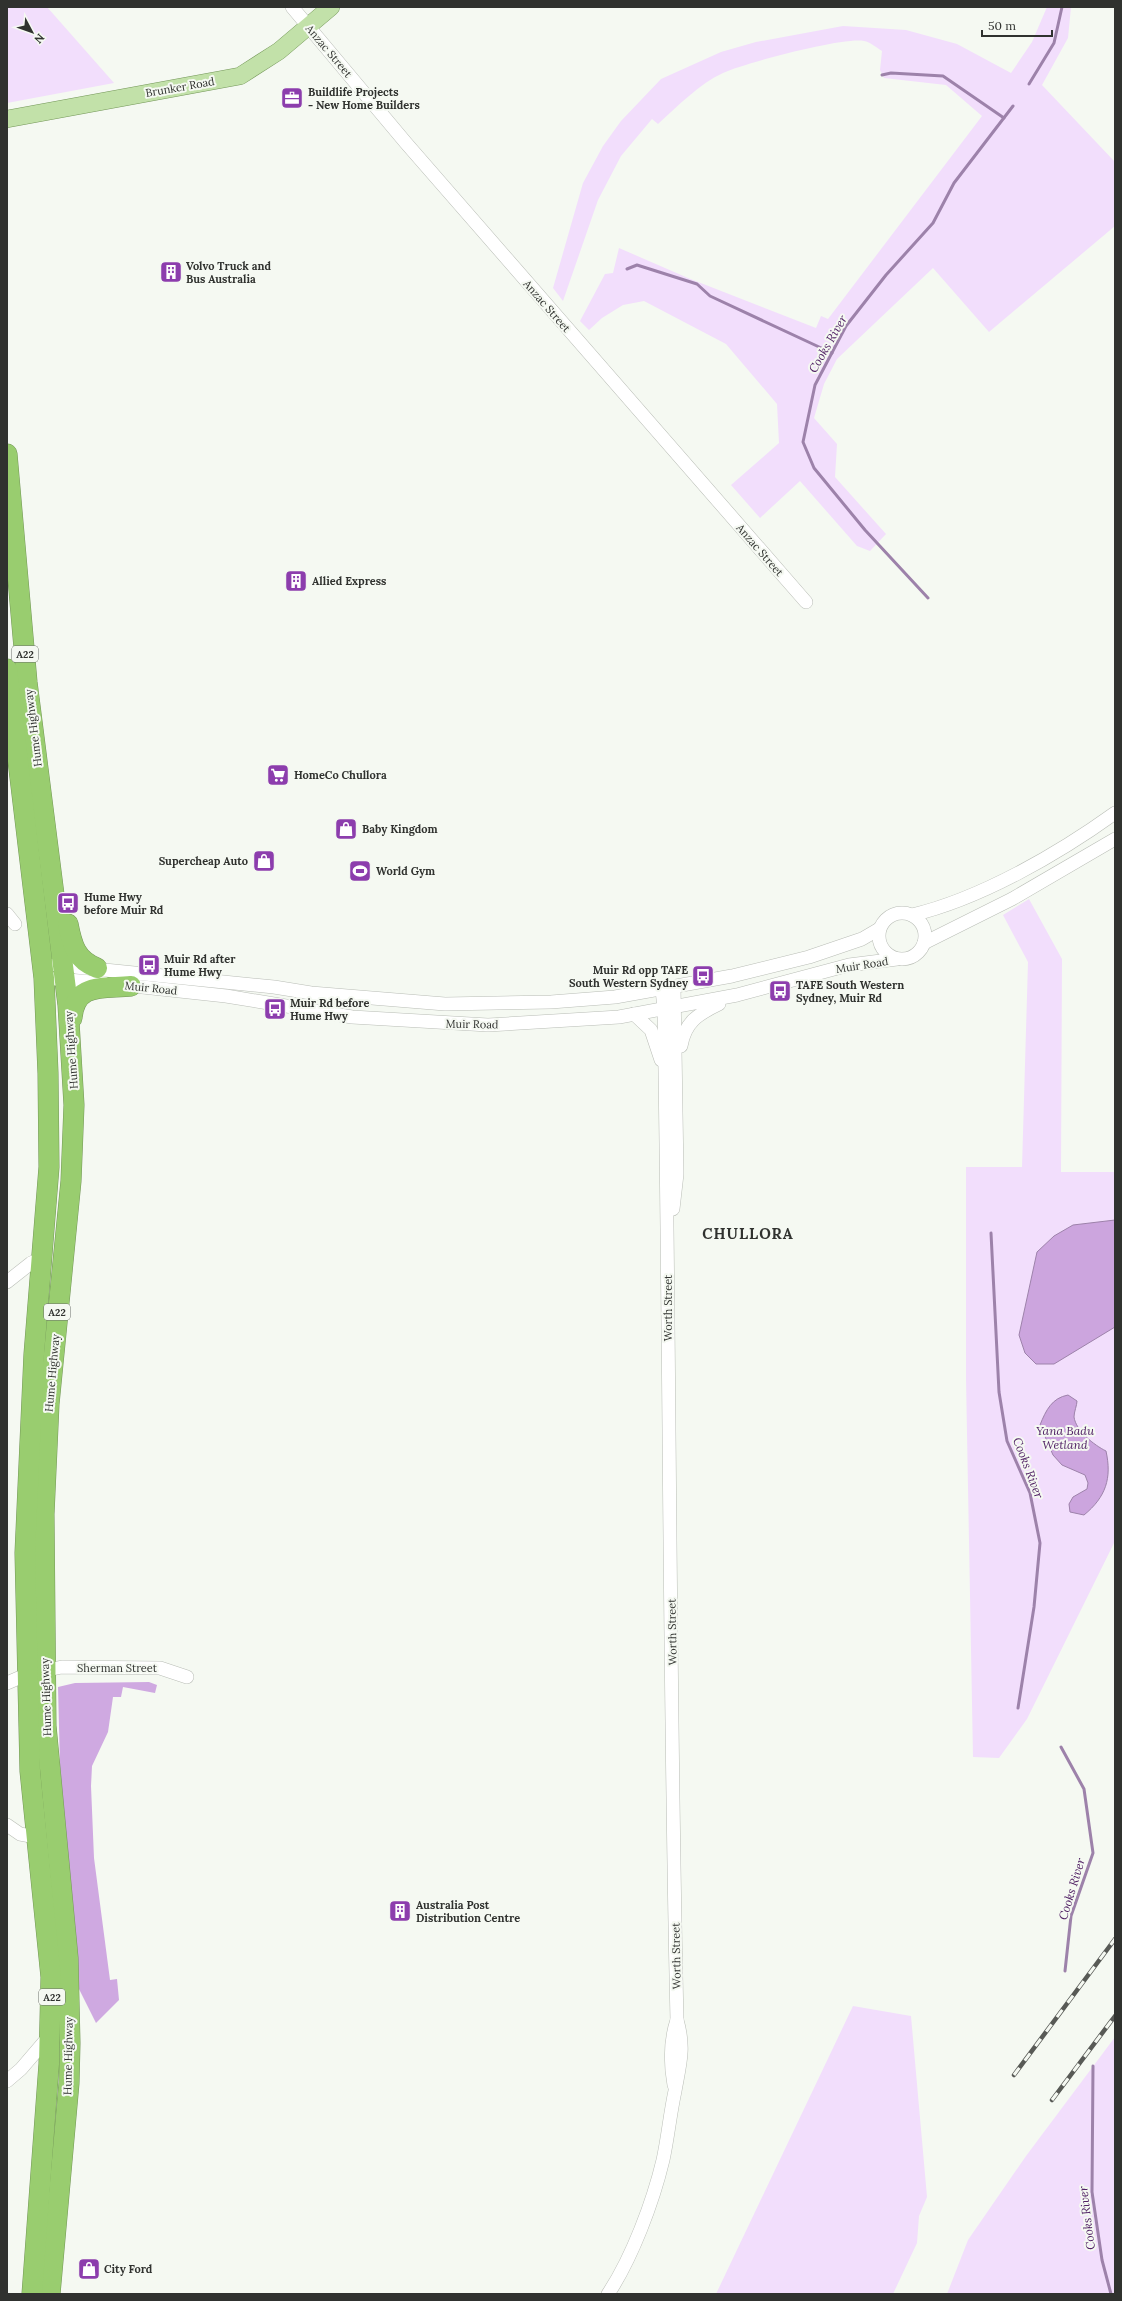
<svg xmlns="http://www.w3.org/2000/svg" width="1122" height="2301" viewBox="0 0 1122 2301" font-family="Lora,serif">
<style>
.green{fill:#f2defc}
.forest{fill:#cfa9e1}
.water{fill:#cca5de;stroke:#9d82aa}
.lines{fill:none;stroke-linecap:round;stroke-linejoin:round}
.stream{stroke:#9d82aa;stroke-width:3}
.minor-casing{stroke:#b9bdb6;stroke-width:14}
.major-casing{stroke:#749759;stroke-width:18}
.highway-casing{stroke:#749759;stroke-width:21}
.minor{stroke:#fff;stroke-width:13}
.major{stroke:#c2e1a9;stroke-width:17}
.highway{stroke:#99cd6f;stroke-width:20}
.rail-casing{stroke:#585a56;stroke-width:4.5}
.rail{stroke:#f5f9f2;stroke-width:3;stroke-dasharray:9;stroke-linecap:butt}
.labels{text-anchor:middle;stroke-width:4;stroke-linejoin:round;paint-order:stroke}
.shield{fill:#f5f9f2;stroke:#6b6e6a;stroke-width:1}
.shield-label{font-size:10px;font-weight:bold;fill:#30322f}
.street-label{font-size:11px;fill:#30322f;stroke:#f5f9f2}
.poi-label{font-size:11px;font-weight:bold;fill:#30322f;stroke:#f5f9f2;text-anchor:start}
.water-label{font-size:12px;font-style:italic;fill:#522366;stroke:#f5f9f2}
.district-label{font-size:15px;font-weight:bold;letter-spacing:1px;fill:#30322f;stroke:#f5f9f2}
</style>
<rect width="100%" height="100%" fill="#f5f9f2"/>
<g class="green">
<path d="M7 7H47L114 83 7 103Z"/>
<path d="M1047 7H1071L1068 38 1042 85 1115 162V226L989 332 933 268 837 359 824 384 814 418 837 444 835 477 886 534 870 551 857 546 800 481 760 518 731 485 779 443 777 404 726 344 644 301 623 305 602 318 589 330 580 321 605 274 613 273 619 248 688 278 816 328 821 316 828 319 982 116 946 85 884 78 880 70 882 51C877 48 870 42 864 41 843 37 745 63 723 73 699 84 678 106 658 124L652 119 621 156 598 200 563 301 553 288 583 183 603 146 621 121 661 79 721 52 756 42 843 26 906 30 957 44 1011 73 1032 42Z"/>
<path d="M1029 899 1062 959 1061 1172H1115V1541L1027 1719 999 1758 973 1757 966 1379V1167H1022L1028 962 1003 915Z"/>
<path d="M853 2006 911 2016 927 2197 919 2216 917 2243 893 2294H716Z"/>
<path d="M1115 2037V2294H947L968 2240 1026 2156Z"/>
</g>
<path class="forest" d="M149 1682 157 1685 155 1693 123 1687 121 1697H113L108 1732 92 1766 91 1786 94 1858 110 1980 117 1979 119 2000 96 2023 79 1989 61 1806 58 1687 75 1683Z"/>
<g class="water">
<path d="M1115 1220V1327L1054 1364H1036L1025 1353 1019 1335 1037 1252 1054 1236 1073 1225Z"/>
<path d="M1068 1395 1077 1401C1077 1405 1074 1412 1074 1417 1076 1431 1094 1445 1106 1451 1112 1478 1106 1497 1084 1515L1070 1512 1069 1504 1073 1497 1087 1489 1088 1483 1085 1475 1062 1465 1053 1455 1040 1425C1046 1410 1052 1398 1068 1395Z"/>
</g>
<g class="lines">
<g class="stream">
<path d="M882 75 891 73 943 76 1004 118"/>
<path d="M1029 84 1054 43 1062 7"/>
<path d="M627 269 637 265 697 284 710 296 832 353"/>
<path d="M928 598 865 530 814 468 803 442 815 385 846 326 886 275 933 223 954 183 1013 106"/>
<path d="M991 1233 999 1392 1007 1441 1030 1493 1040 1543 1034 1607 1018 1708"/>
<path d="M1061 1747 1084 1789 1093 1853 1071 1916 1065 1971"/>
<path d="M1093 2066 1092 2192 1102 2260 1111 2294"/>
</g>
<g class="minor-casing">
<g id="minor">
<path d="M292 7 406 143 806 602"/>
<circle cx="902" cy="936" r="23"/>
<path d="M7 914 15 924"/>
<path d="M912 915C980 899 1058 854 1115 813"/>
<path d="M924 943 1012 899 1115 839"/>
<path d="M55 965 274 987 311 993 445 1004 551 1002 615 997 732 976 809 957 862 939 879 929"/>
<path d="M44 978 104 983"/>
<path d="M124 985 226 996 352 1017 488 1025 619 1017 737 995 849 965 897 959"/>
<path d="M634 1014 651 1030 661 1060"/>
<path d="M681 1046C685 1022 698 1014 719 1004"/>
<path d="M673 1209 677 1174 674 987"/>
<path d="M7 1282 31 1263 42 1258"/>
<path d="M7 1683 28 1674 62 1667 160 1668 187 1677"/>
<path d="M7 1825 20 1834 36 1837"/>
<path d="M7 2081 21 2069 51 2034"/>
<path d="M674 2085C670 2063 670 2041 677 2020"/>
<path d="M608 2294C632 2258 653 2202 663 2160 668 2137 670 2114 675 2091 680 2063 685 2048 677 2020 669 1683 670 1346 664 1009L662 989"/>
</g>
</g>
<g class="major-casing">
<path id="major" d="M7 119 240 76 279 51 331 7"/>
</g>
<g class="highway-casing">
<g id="highway">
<path d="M7 454 27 682 68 1005 74 1105 71 1181 49 1404 44 1514 46 1726 68 1958 70 2043 69 2083 50 2294"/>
<path d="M7 669 44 978 48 1073 49 1167 34 1354 25 1553 30 1771 51 1977 49 2064 32 2294"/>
<path d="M68 924C72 945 76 960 97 968"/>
<path d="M72 1018C75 982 103 989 131 986"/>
</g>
</g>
<use href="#minor" class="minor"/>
<use href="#major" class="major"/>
<use href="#highway" class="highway"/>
<g class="rail-casing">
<g id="rail">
<path d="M1014 2075 1115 1939"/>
<path d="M1052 2100 1115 2016"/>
</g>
</g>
<use href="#rail" class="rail"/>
</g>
<defs>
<g id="office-square" transform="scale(1.15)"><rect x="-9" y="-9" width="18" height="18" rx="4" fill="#8c3dad" stroke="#f5f9f2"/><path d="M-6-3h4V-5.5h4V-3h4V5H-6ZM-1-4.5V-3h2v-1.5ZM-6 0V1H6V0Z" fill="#fff"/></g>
<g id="building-square" transform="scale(1.15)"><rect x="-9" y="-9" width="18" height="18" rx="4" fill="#8c3dad" stroke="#f5f9f2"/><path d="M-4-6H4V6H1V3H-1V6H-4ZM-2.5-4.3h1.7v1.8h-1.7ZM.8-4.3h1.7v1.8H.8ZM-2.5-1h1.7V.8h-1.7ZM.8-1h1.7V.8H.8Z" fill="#fff"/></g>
<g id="supermarket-square" transform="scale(1.15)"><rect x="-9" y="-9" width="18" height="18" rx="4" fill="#8c3dad" stroke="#f5f9f2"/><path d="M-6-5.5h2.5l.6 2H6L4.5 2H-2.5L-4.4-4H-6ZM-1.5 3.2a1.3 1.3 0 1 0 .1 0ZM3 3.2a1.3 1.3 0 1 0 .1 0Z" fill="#fff"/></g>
<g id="shop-square" transform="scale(1.15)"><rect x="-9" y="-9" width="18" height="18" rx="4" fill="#8c3dad" stroke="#f5f9f2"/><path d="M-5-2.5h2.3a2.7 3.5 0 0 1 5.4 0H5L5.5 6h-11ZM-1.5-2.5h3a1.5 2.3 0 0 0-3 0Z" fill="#fff"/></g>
<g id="stadium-square" transform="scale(1.15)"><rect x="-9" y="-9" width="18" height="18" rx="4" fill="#8c3dad" stroke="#f5f9f2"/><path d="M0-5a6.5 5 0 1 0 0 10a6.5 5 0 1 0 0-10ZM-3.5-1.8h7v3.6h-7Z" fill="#fff"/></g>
<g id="bus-square" transform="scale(1.15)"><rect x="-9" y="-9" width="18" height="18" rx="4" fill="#8c3dad" stroke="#f5f9f2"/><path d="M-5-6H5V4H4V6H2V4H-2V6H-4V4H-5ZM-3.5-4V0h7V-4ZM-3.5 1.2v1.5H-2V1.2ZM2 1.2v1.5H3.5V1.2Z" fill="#fff"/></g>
</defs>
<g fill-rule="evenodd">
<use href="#office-square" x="292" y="98"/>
<use href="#building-square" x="171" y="272"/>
<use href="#building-square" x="296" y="581"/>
<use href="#supermarket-square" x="278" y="775"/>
<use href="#shop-square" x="346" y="829"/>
<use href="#shop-square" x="264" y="861"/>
<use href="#stadium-square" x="360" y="871"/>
<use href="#bus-square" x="68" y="903"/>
<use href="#bus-square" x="149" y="965"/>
<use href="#bus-square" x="703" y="976"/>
<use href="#bus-square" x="780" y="991"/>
<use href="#bus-square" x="275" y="1009"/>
<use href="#building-square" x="400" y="1911"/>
<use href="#shop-square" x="89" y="2269"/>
</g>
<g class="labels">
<g class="shield">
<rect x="12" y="646" width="26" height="16" rx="3"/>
<rect x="44" y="1304" width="26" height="16" rx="3"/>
<rect x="39" y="1989" width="26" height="16" rx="3"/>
</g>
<g class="shield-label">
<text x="25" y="658">A22</text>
<text x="57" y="1316">A22</text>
<text x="52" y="2001">A22</text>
</g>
<g class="street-label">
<text transform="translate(329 51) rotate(50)" y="4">Anzac Street</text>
<text transform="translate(180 87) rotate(-10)" y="4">Brunker Road</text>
<text transform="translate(547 306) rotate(49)" y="4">Anzac Street</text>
<text transform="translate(760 550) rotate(49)" y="4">Anzac Street</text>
<text transform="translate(33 728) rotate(-97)" y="4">Hume Highway</text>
<text transform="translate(862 965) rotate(-9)" y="4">Muir Road</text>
<text transform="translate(151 988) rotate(6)" y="4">Muir Road</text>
<text transform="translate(472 1024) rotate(1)" y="4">Muir Road</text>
<text transform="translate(71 1050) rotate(-94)" y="4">Hume Highway</text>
<text transform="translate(668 1308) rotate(-90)" y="4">Worth Street</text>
<text transform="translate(52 1373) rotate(-85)" y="4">Hume Highway</text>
<text transform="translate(672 1632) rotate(-91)" y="4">Worth Street</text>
<text x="117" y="1672">Sherman Street</text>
<text transform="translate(46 1697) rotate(-92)" y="4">Hume Highway</text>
<text transform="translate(676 1956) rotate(-91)" y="4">Worth Street</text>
<text transform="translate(68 2056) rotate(-89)" y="4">Hume Highway</text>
</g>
<g class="poi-label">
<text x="308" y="96">Buildlife Projects<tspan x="308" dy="13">- New Home Builders</tspan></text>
<text x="186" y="270">Volvo Truck and<tspan x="186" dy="13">Bus Australia</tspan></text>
<text x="312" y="585">Allied Express</text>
<text x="294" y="779">HomeCo Chullora</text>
<text x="362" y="833">Baby Kingdom</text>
<text x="248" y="865" text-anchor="end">Supercheap Auto</text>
<text x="376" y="875">World Gym</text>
<text x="84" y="901">Hume Hwy<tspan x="84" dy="13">before Muir Rd</tspan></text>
<text x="164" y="963">Muir Rd after<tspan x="164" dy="13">Hume Hwy</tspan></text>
<text x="688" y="974" text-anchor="end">Muir Rd opp TAFE<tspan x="688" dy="13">South Western Sydney</tspan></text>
<text x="796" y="989">TAFE South Western<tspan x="796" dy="13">Sydney, Muir Rd</tspan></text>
<text x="290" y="1007">Muir Rd before<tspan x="290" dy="13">Hume Hwy</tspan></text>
<text x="416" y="1909">Australia Post<tspan x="416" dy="13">Distribution Centre</tspan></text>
<text x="104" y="2273">City Ford</text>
</g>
<g class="water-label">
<text transform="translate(828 344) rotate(-60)" y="4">Cooks River</text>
<text x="1065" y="1435">Yana Badu<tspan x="1065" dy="14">Wetland</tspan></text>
<text transform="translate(1028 1468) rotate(69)" y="4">Cooks River</text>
<text transform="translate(1072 1889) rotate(-73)" y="4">Cooks River</text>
<text transform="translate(1087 2218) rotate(-97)" y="4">Cooks River</text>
</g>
<g class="district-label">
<text x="748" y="1239">CHULLORA</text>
</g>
</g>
<rect width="1122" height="2301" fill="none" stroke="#30322f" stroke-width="16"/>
<g transform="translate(32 32) rotate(131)" stroke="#f5f9f2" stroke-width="3" paint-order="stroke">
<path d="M0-3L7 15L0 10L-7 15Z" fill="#30322f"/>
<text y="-6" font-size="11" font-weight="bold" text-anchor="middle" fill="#30322f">N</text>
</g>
<path d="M982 30v6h70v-6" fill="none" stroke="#30322f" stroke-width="2"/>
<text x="988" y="30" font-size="12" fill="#30322f" stroke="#f5f9f2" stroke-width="3" paint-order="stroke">50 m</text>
</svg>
